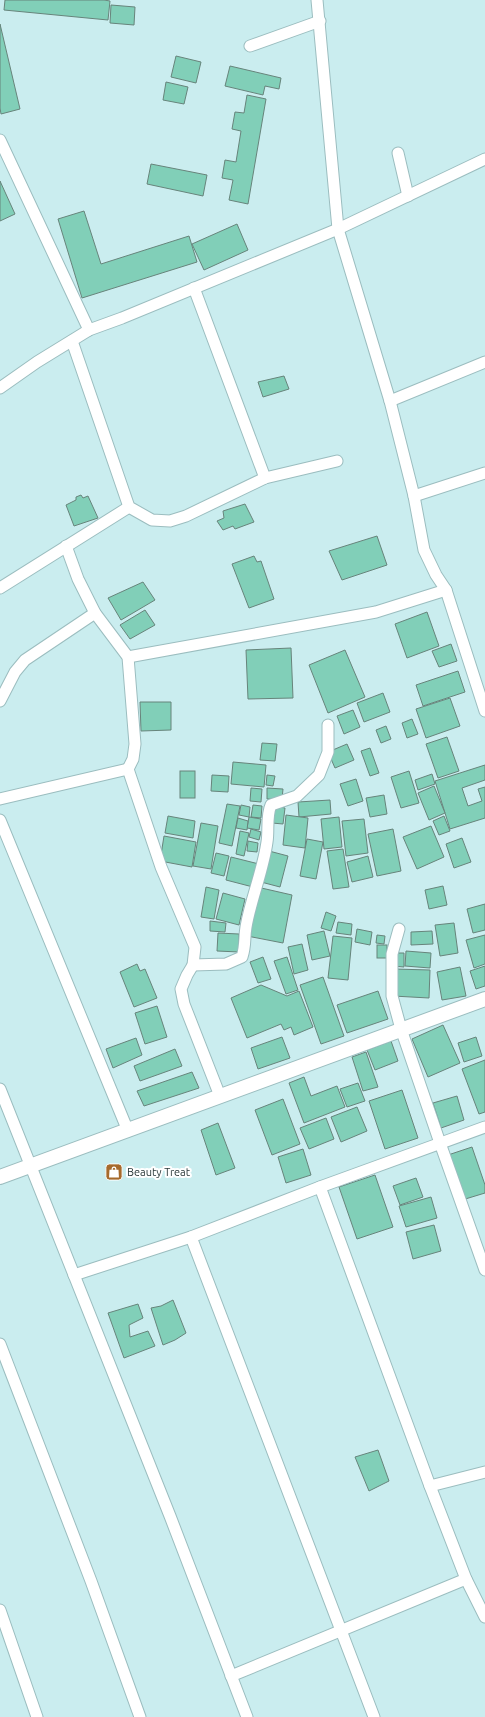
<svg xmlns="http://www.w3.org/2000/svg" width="485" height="1717" viewBox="0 0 485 1717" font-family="Ubuntu,sans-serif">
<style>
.building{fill:#81cfb8;stroke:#67847b}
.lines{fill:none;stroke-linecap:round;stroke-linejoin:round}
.minor-casing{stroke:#9bbdbf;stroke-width:13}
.tertiary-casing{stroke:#9bbdbf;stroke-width:16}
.minor{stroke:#fff;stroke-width:11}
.tertiary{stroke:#fff;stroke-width:14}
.labels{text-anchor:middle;stroke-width:4;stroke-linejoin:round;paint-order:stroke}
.poi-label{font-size:11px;fill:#2a3839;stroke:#fff;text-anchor:start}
</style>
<rect width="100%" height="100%" fill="#caedef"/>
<g class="building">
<path d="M5 0H104L110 1 108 20 4 10Z"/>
<path d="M111 5 135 7 134 25 110 23Z"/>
<path d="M0 24 20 109 1 114 0 108Z"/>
<path d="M176 56 201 62 196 83 171 77Z"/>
<path d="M230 66 281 78 279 89 265 86 263 95 225 86Z"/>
<path d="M166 82 188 87 184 104 163 100Z"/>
<path d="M247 95 266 99 248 204 229 200 233 180 222 178 225 160 236 162 241 131 232 129 235 112 244 113Z"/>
<path d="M151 164 207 175 203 196 147 184Z"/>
<path d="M0 181 15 214 0 221Z"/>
<path d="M84 211 101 264 189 236 197 262 82 298 58 219Z"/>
<path d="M237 224 248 250 204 270 192 244Z"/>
<path d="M284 376 289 389 263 397 258 382Z"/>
<path d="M81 495 83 498 88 496 98 518 74 526 66 505 76 500V497Z"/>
<path d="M245 504 254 522 235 529 233 526 223 530 217 521 224 518 223 511Z"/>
<path d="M377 536 387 565 342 580 329 551Z"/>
<path d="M254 556 257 562 261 561 274 599 249 608 232 564Z"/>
<path d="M143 582 155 600 121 620 108 598Z"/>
<path d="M145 610 155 625 130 639 120 625Z"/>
<path d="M427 612 439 646 407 658 395 624Z"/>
<path d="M451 644 457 661 439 667 432 651Z"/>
<path d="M291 648 293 698 248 699 246 650Z"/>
<path d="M345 650 365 697 328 713 309 665Z"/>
<path d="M458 671 465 692 423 706 416 685Z"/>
<path d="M383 693 390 712 364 722 357 703Z"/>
<path d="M450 698 460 726 426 738 416 709Z"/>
<path d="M140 702H171V730L141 731Z"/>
<path d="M353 710 360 727 344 734 337 716Z"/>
<path d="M412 719 418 734 407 738 402 723Z"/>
<path d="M386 726 391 739 381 743 376 730Z"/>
<path d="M447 737 459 771 438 778 426 744Z"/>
<path d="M262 743 277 744 275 761 260 760Z"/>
<path d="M347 744 354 760 335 768 328 752Z"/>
<path d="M370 748 379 773 370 776 361 751Z"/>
<path d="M233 762 266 765 264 787 231 784Z"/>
<path d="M485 765V780L462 788 468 806 482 801 478 789 485 787V818L450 829 435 781Z"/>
<rect x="180" y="771" width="15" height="27"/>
<path d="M409 771 419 803 401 808 391 777Z"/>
<path d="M432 774 435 784 418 790 415 780Z"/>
<path d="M212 775 229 776 228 792 211 791Z"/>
<path d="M267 775 275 776 273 786 266 785Z"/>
<path d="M356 779 363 801 348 806 340 784Z"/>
<path d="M434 786 445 813 429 820 418 793Z"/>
<path d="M251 788 262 789 261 802 250 801Z"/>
<path d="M267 788 283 789 282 799H267Z"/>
<path d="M384 795 387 814 370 817 366 798Z"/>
<path d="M330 800 331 814 299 817 298 802Z"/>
<path d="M227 804 240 806 232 846 219 843Z"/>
<path d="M241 805 250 807 249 817 239 815Z"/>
<path d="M253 805 262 806 261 818 251 817Z"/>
<path d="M274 806 285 808 283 824 272 823Z"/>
<path d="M286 815 308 818 305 848 283 845Z"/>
<path d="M168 816 195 821 193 838 165 833Z"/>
<path d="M444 816 450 831 439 835 433 821Z"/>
<path d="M249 817 261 819 259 830 247 828Z"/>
<path d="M339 817 342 847 324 849 321 819Z"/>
<path d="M238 818 248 821 247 830 236 828Z"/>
<path d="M364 819 368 853 346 856 342 821Z"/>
<path d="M201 823 218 826 211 869 193 866Z"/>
<path d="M431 826 444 857 417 869 403 837Z"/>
<path d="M251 829 261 832 259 840 249 837Z"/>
<path d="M393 829 401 871 377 876 368 834Z"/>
<path d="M240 831 249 833 244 856 236 854Z"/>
<path d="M164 836 196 842 192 867 160 861Z"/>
<path d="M462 838 471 862 454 868 446 844Z"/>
<path d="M307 839 323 842 316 879 300 876Z"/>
<path d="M248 841 258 843 257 852 247 851Z"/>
<path d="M343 849 349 887 333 889 327 851Z"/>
<path d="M269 851 288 856 280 887 261 882Z"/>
<path d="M216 853 229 856 224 876 211 873Z"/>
<path d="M368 856 373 877 352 882 347 862Z"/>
<path d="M231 857 259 864 253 887 226 880Z"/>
<path d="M443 886 447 905 429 909 425 890Z"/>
<path d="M206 887 219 890 214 919 201 917Z"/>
<path d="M257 887 292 895 283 943 247 936Z"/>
<path d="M223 893 245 899 239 925 216 919Z"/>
<path d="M485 904V930L473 933 467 909Z"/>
<path d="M326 912 336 916 331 931 321 928Z"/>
<path d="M210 921 226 923 225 932 210 931Z"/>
<path d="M338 922 352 924 351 935 336 933Z"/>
<path d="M454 923 458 953 440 956 435 925Z"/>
<path d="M357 929 372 932 370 945 355 942Z"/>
<path d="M324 931 330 956 312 960 307 935Z"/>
<path d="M432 931 433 944 411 945V932Z"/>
<path d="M218 933 239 934V952L217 951Z"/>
<path d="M377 935 385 936 384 944 376 943Z"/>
<path d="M485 935V964L474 968 466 940Z"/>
<path d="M333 936 352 938 348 980 328 978Z"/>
<path d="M302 944 308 970 294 974 288 947Z"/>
<rect x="377" y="945" width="10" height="13"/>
<path d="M406 951 431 953 430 968 405 966Z"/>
<path d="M393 953H404V967L393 966Z"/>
<path d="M263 957 271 979 258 983 250 962Z"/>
<path d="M287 957 298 990 286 994 274 961Z"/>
<path d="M137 964 140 971 145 969 157 998 134 1007 120 972Z"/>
<path d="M485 966V986L476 989 470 971Z"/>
<path d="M460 967 466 996 442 1000 437 972Z"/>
<path d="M394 969 430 970 429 998 393 996Z"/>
<path d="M323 977 344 1036 321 1044 300 985Z"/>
<path d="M261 985 287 996 299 991 313 1027 294 1035 291 1027 284 1030 281 1024 247 1038 231 998Z"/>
<path d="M378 991 388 1019 347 1033 337 1005Z"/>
<path d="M157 1006 167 1037 145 1044 135 1013Z"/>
<path d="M443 1025 460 1063 428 1077 412 1039Z"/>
<path d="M282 1037 290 1058 258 1069 251 1048Z"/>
<path d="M476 1037 482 1056 464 1062 458 1043Z"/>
<path d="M136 1038 142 1055 113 1068 106 1049Z"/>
<path d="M391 1041 398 1061 375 1070 367 1050Z"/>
<path d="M175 1049 182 1066 140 1081 134 1066Z"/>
<path d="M366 1052 378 1087 363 1091 352 1057Z"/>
<path d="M485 1060V1112L479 1114 462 1069Z"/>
<path d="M192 1072 199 1088 144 1106 137 1091Z"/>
<path d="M304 1077 311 1096 337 1086 345 1107 304 1123 289 1083Z"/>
<path d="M358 1083 365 1101 347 1107 340 1089Z"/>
<path d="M402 1090 418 1138 385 1149 369 1101Z"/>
<path d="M457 1096 464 1120 441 1128 433 1103Z"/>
<path d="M283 1099 300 1144 272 1155 255 1110Z"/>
<path d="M357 1107 367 1131 341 1142 331 1117Z"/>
<path d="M326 1118 334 1139 309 1149 300 1128Z"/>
<path d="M218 1123 235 1168 216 1175 201 1130Z"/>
<path d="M472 1147 485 1185V1193L462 1200 448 1155Z"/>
<path d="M303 1149 311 1175 286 1183 278 1157Z"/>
<path d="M375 1175 393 1227 357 1239 339 1187Z"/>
<path d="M416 1178 423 1197 400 1205 393 1186Z"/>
<path d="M431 1197 437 1218 406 1227 399 1206Z"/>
<path d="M434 1225 441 1251 413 1259 406 1232Z"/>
<path d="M173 1300 186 1333 175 1340 163 1345 151 1308 161 1306Z"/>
<path d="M138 1304 143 1318 129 1325 130 1337 148 1331 155 1346 124 1358 108 1313Z"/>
<path d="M378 1450 389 1481 369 1491 355 1457Z"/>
</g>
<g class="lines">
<g class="minor-casing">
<g id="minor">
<path d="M317 0 338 229 390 401 414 496 424 550 436 575 446 590 485 711"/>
<path d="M250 46 320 21"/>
<path d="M0 140 89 330"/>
<path d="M398 153 408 196"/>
<path d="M194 288 265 478"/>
<path d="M72 341 129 507 152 520 170 521 186 516 265 478 337 461"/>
<path d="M0 388 37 362 89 330 122 318 338 229 485 159"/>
<path d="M390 401 485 362"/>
<path d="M414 496 485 473"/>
<path d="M66 546 78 579 95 613 128 657 135 744 133 759 128 769 161 867 195 947 193 965 187 975 181 989 184 1004 220 1096"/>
<path d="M0 588 129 507"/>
<path d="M128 657 376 612 446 590"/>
<path d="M0 701 15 672 25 660 95 613"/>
<path d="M0 799 128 769"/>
<path d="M0 820 128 1131"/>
<path d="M399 929 392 954V996L401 1029 440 1143 485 1270"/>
<path d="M193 965 226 964 242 957C246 945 244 938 246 927 251 898 263 871 267 842 269 831 266 816 271 805L297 796 319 775 328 752V725"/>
<path d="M0 1089 170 1516 247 1717"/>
<path d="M320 1187 430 1486 466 1579 485 1617"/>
<path d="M191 1237 374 1717"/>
<path d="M74 1275 191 1237 320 1187 485 1127"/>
<path d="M0 1344 91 1581 140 1717"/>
<path d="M430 1486 485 1472"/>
<path d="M0 1610 37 1717"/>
<path d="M231 1676 466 1579"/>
</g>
</g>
<g class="tertiary-casing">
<path id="tertiary" d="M0 1177 485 999"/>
</g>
<use href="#minor" class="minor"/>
<use href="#tertiary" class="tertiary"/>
</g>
<defs>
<g id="shop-square" transform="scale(0.9)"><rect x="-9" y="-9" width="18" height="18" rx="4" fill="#a66a2c" stroke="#fff"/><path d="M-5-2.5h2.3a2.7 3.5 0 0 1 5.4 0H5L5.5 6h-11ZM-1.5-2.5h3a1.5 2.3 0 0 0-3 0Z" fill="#fff"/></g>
</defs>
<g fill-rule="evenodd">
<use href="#shop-square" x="114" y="1172"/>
</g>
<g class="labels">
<g class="poi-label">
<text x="127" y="1176">Beauty Treat</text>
</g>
</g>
</svg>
